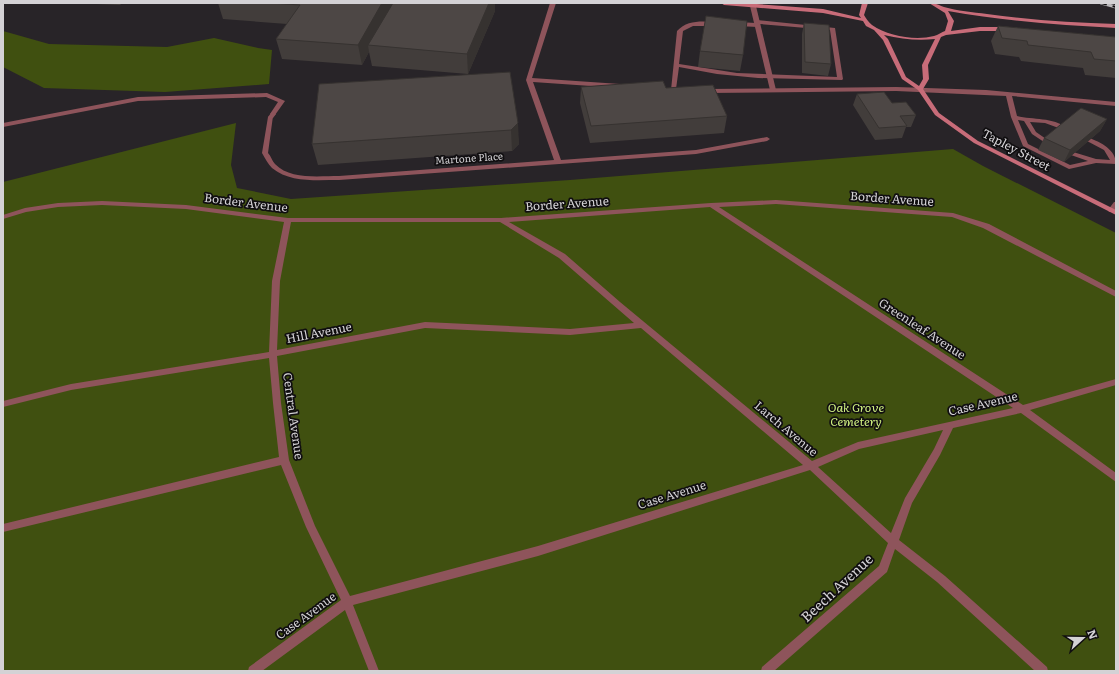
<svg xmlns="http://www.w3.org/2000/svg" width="1119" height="674" viewBox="0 0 1119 674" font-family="Literata,serif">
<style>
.green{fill:#405010}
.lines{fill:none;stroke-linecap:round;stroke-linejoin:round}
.service{fill:#8e545b;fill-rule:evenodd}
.minor{fill:#8e545b;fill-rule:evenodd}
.secondary{fill:#c86c79;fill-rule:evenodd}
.rail-casing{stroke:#bab8bb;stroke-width:3}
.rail{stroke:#100e10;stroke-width:2;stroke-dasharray:6;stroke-linecap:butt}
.wall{fill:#423d3b}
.shaded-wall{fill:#363230}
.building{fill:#4d4745;stroke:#363230}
.labels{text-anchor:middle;stroke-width:3.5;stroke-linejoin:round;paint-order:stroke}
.far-street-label{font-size:10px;fill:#d4d2d5;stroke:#100e10}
.street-label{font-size:12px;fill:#d4d2d5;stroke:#100e10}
.park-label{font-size:12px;font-style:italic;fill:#d1f282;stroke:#100e10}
.near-street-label{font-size:14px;fill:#d4d2d5;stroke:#100e10}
</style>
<rect width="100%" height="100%" fill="#282428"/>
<g class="green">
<path d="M3 31 49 44 167 47 214 38 258 48 272 50 269 84 165 92 44 88 3 67Z"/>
<path d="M236 123 231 165 237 188 291 199 570 180 953 149 983 166 1116 233V671H3V182Z"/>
</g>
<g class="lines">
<g class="service">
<path d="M550 3H556L532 78 620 84 623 86 620 88 533 82 561 160 696 150 767 137 770 139 767 141 696 154 339 180C317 180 290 183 272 168 268 164 265 158 262 153L268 117 271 115 270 114 278 102 266 97 138 101 3 127V123L138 97 267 93 285 101 275 115 273 116 268 153C271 156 272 161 275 164 290 180 319 176 339 176L554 160 526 80Z"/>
<path d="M757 20 835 28 843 79 842 80 758 78 717 74 679 67 676 89 673 91 671 90 677 31C687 20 701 21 715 22L718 24 715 26H693L683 31 679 64 737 73 837 77 830 30 760 24V26L758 27 737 26 734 24 737 22 756 23 754 22Z"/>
<path d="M896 87 986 90 1116 102V106L1012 96 1017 116C1033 120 1053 117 1067 128L1064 130 1045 123 1030 122 1036 132 1049 141 1050 142 1047 144 1032 134 1024 121 1018 120 1028 144 1070 165 1088 161 1071 155 1070 154 1073 152 1096 159 1110 160 1104 150 1087 141V139L1089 138C1101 142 1116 150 1116 164L1096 163 1069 169 1023 146 1011 117 1006 96 896 91 706 93 703 91 706 89Z"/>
<path d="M776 200 953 213 989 224 1116 291V297L983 228 952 217 776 204 719 207 1023 405 1116 379V385L1030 410 1116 473V482L1021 413 953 428 940 455 912 503 899 540 945 576 1047 667 1048 671H1035L937 582 895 549 887 572 774 671H761L762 667 879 566 888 543 810 470 538 556 353 605 379 671H369L345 610 262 671H248L249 667 341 600 306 527 281 465 3 532V524L279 457 273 403 269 358 71 390 3 407V401L71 384 269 352 272 281 284 222 186 209 102 205 58 207 26 212 3 219V215L25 208 58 203 102 201 186 205 288 218H501L711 203ZM710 207 1013 408 858 442 812 461 620 302 565 254 509 222ZM291 222H500L559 258 634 323 570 329 425 322 277 350 280 281ZM425 328 570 335 641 328 803 465 538 546 350 596 315 526 289 460 281 403 277 356ZM943 430 934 449 905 498 891 533 818 467 859 449Z"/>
<path d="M1114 202H1116V209L1113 212H1109L1108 210Z"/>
</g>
<g class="minor">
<path d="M753 4 756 6 776 90 773 92 770 90 750 6Z"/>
<path d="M273 112 276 114 273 118 271 119 269 118 268 117 271 113Z"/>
</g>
<path class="secondary" d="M721 3H743L823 9 861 18 859 15 862 3H868L864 15C866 18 868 22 872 25 888 36 915 41 934 36 938 35 942 32 945 31L948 21 945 13 929 3C936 3 938 5 944 7 957 11 973 12 987 14 1030 20 1073 23 1116 24V28C1060 25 1004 21 948 11L954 21 951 31 980 27H1007L1010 29 1007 31H980L946 35 941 37 928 65 929 79 923 89 939 113 978 141 1116 210V215L974 143 935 115 918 90 902 79 883 40 874 30 866 26 863 21 823 13 724 5ZM884 35C902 39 917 41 935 39L922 65 923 79 919 86 906 77 888 39Z"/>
<g class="rail-casing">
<path id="rail" d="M1101 3 1116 7"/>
</g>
<use href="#rail" class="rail"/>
</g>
<g class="wall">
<path d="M96 3H122L120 5 96 4Z"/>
<path d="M218 3H495V11L468 74 372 66 369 52 362 65 282 59 276 39 287 24 223 19Z"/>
<path d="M804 23 831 64 828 76 802 73V34Z"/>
<path d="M998 26 1116 37V78L1085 75 1083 68 1021 61 1019 57 995 54 991 41Z"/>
<path d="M700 51 743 55 740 71 698 67Z"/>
<path d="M510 72 519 144 512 151 318 165 312 144Z"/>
<path d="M581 87 666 88 727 116 724 133 590 143 580 103Z"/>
<path d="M857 94 892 103 916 115 911 127H906L902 138 875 140 853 105Z"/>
<path d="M1107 119 1100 131 1064 162 1038 150 1044 138Z"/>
</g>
<g class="shaded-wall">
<path d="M382 3H396L368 45 369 52 362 65 358 45Z"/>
<path d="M489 3H495V11L468 74 467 54Z"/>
<path d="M1107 119 1100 131 1064 162 1070 150Z"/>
<path d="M518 123 519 144 512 151 511 130Z"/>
</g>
<g class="building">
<path d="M271 3H382L358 45 276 39 300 5Z"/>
<path d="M393 3H489L467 54 368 45Z"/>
<path d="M706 16 747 21 743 55 700 51Z"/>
<path d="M804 23 829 25 831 64 805 62Z"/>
<path d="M998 26 1116 37V61L1094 59 1091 52 1028 45 1027 41 1002 38Z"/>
<path d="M510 72 518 123 511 130 312 144 319 84Z"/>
<path d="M663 81 666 88 713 85 727 116 591 126 581 87Z"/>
<path d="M884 92 892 103 906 102 916 115 900 116 907 126 879 128 857 94Z"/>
<path d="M1081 108 1107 119 1070 150 1044 138Z"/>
</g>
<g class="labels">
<g class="far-street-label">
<text transform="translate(469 158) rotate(-4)" y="4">Martone Place</text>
</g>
<g class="street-label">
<text transform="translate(1016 150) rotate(28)" y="4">Tapley Street</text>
<text transform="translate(892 199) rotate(4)" y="4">Border Avenue</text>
<text transform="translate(246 203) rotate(7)" y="4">Border Avenue</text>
<text transform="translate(567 204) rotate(-4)" y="4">Border Avenue</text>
<text transform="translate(922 329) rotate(33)" y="4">Greenleaf Avenue</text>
<text transform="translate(319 333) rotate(-11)" y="4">Hill Avenue</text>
<text transform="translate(983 404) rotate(-13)" y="4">Case Avenue</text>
<text transform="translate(293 416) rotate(82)" y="4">Central Avenue</text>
<text transform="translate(786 429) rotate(40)" y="4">Larch Avenue</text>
<text transform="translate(672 495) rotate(-17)" y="4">Case Avenue</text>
<text transform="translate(306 616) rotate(-36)" y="4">Case Avenue</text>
</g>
<g class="park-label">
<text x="856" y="412">Oak Grove<tspan x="856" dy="14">Cemetery</tspan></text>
</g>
<g class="near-street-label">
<text transform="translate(837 588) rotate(-43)" y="5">Beech Avenue</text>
</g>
</g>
<rect width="1119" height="674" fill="none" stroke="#d4d2d5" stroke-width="8"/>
<g transform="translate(1083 638) rotate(69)" stroke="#100e10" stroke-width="3" paint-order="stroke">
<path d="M0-3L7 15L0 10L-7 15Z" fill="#d4d2d5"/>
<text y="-6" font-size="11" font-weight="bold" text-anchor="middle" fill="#d4d2d5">N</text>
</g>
</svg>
